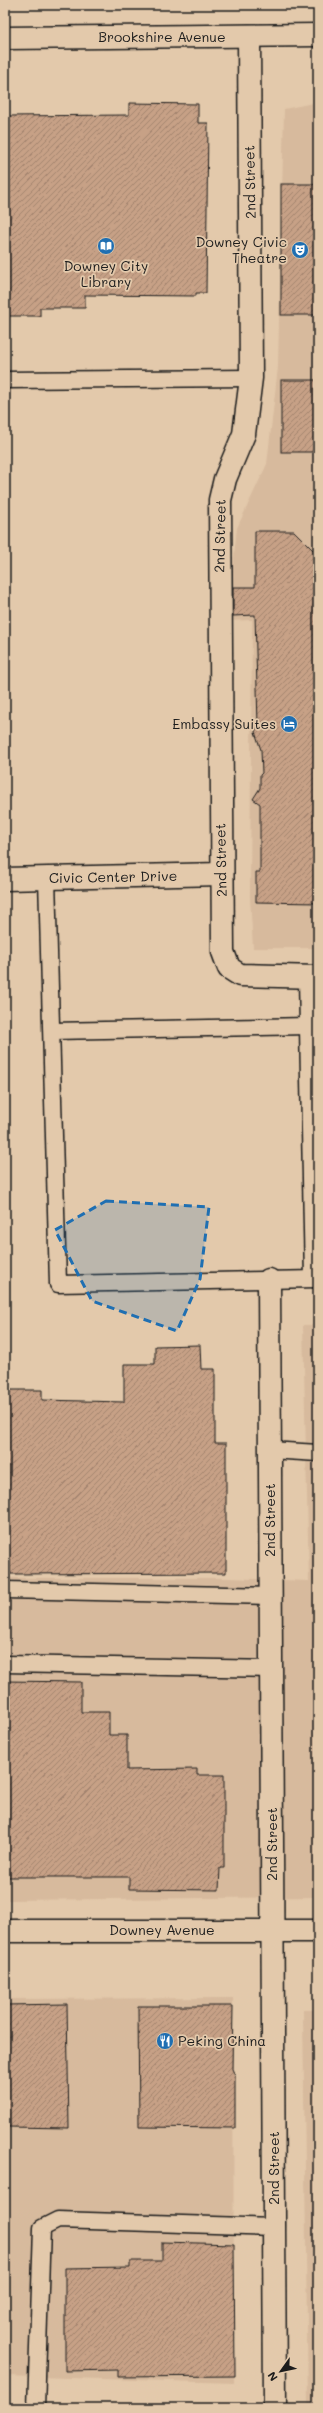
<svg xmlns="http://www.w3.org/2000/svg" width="323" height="2413" viewBox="0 0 323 2413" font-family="Mali,sans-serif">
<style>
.built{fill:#d7ba9d}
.building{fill:url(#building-hatch);stroke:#1c1c1c}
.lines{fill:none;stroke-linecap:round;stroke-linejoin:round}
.service-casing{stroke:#1c1c1c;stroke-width:19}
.minor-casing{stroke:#1c1c1c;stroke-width:25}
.tertiary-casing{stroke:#1c1c1c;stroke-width:25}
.secondary-casing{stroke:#1c1c1c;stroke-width:25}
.service{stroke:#e3c9ab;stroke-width:16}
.minor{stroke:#e3c9ab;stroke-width:22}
.tertiary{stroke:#e3c9ab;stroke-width:22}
.secondary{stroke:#e3c9ab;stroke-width:22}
.marked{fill:#1f6fb2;fill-opacity:0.2;stroke:#1f6fb2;stroke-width:3;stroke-dasharray:8 5;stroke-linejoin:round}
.labels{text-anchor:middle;stroke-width:3.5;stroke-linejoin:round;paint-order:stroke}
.street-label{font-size:14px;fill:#1c1c1c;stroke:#e3c9ab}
.poi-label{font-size:14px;fill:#1c1c1c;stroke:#e3c9ab;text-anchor:end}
</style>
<defs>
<pattern id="building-hatch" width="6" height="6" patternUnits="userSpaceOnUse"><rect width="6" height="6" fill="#c7a186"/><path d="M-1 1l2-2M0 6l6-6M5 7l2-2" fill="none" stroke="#a1826d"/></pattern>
</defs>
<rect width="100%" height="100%" fill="#e3c9ab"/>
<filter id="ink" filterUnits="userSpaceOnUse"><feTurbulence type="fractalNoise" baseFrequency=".025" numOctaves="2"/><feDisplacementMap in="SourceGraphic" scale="8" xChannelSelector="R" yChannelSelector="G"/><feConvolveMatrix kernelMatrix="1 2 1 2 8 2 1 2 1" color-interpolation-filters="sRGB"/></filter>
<g filter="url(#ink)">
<g class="built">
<path d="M318 102V948H253L250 897 252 620 227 621 237 528 267 464 278 367 284 109Z"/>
<path d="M303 1325H318V1897L5 1900V1578H228L309 1581Z"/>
<path d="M233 1998 234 2383 5 2376V1999Z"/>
<path d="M303 2010H318V2408H308Z"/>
</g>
<g class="building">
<path d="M129 103 198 104V123H208L206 293H196V296L85 295V308H40V316H5V116L129 115Z"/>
<rect x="281" y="184" width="37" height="131"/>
<rect x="281" y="380" width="37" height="72"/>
<path d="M255 531H294L318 555V903L256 902V872H260V804L253 799 260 788V775L262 773 261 750 255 732 258 725 255 615 233 616V587H255Z"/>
<path d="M200 1345 201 1369H215V1443H226V1573L10 1574V1561H5V1390H42V1400L124 1402V1364H155V1346Z"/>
<path d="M5 1681 81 1682V1712H109V1735H127V1770L197 1769V1775H224V1868H220L219 1890 129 1889V1877H5Z"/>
<path d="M67 2004 69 2128 8 2127V2123H5V2005Z"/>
<path d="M138 2006H233L232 2069 235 2075V2128L139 2127Z"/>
<path d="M162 2242 234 2244 235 2376 118 2377V2370L65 2371V2268L130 2267V2261H162Z"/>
</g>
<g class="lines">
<g class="service-casing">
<g id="service">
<path d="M5 380 251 378"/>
<path d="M47 878 58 1284 318 1279"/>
<path d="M307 977 313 1279"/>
<path d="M52 1031 307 1026"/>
<path d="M270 1450 318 1453"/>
<path d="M5 1590 271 1596"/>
<path d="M5 1664 271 1669"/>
<path d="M36 2408 42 2228 58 2220 274 2227"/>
</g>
</g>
<g class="minor-casing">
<g id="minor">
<path d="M249 36 251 378 244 434 225 479 220 500 223 952 229 968 240 975 318 977"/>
<path d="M5 879 221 874"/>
<path d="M269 1280 275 2408"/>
</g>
</g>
<g class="tertiary-casing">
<path id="tertiary" d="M5 38 318 35"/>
</g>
<g class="secondary-casing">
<path id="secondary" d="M5 1931H318"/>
</g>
<use href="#service" class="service"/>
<use href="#minor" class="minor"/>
<use href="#tertiary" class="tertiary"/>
<use href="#secondary" class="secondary"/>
</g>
</g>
<path class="marked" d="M106 1201 209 1207 200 1279 177 1331 92 1301 55 1230Z"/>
<defs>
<g id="library-disc" transform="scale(0.9)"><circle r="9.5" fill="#1f6fb2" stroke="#e3c9ab"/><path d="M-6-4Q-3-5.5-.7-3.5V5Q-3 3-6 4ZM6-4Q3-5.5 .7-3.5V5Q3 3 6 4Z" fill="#fff"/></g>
<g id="theatre-disc" transform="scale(0.9)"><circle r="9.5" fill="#1f6fb2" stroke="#e3c9ab"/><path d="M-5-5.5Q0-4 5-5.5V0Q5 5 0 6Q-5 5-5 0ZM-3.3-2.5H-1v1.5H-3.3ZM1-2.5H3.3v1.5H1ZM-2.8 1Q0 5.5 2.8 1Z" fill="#fff"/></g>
<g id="hotel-disc" transform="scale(0.9)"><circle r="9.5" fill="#1f6fb2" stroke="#e3c9ab"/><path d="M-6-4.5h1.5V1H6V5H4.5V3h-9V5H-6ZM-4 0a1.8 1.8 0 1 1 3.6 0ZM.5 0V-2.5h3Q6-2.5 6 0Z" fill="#fff"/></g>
<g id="restaurant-disc" transform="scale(0.9)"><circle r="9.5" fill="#1f6fb2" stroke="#e3c9ab"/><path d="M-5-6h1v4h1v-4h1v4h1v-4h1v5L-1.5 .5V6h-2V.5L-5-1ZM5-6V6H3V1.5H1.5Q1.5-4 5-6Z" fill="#fff"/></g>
</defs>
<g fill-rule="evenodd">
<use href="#library-disc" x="106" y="246"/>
<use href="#theatre-disc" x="300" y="250"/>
<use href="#hotel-disc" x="289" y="724"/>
<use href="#restaurant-disc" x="165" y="2041"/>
</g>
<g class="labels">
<g class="street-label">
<text x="162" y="42">Brookshire Avenue</text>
<text transform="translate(250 182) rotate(-91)" y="5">2nd Street</text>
<text transform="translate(220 536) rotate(-89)" y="5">2nd Street</text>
<text transform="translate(221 860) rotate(-91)" y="5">2nd Street</text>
<text transform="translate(113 877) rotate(-1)" y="5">Civic Center Drive</text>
<text transform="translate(270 1520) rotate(-90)" y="5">2nd Street</text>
<text transform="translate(272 1844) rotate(-90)" y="5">2nd Street</text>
<text x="162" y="1935">Downey Avenue</text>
<text transform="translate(274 2168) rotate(-90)" y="5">2nd Street</text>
</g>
<g class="poi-label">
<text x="287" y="247">Downey Civic<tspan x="287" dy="16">Theatre</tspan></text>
<text x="106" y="271" text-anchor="middle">Downey City<tspan x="106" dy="16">Library</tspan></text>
<text x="276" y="729">Embassy Suites</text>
<text x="178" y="2046" text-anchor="start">Peking China</text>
</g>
</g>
<rect width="323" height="2413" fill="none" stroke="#e3c9ab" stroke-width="20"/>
<rect x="10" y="10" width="303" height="2393" fill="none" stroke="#1c1c1c" stroke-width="1.5" filter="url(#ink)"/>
<g transform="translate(281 2371) rotate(237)" stroke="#e3c9ab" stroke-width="3" paint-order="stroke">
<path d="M0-3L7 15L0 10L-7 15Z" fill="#1c1c1c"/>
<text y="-6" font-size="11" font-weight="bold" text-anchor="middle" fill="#1c1c1c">N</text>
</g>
</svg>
